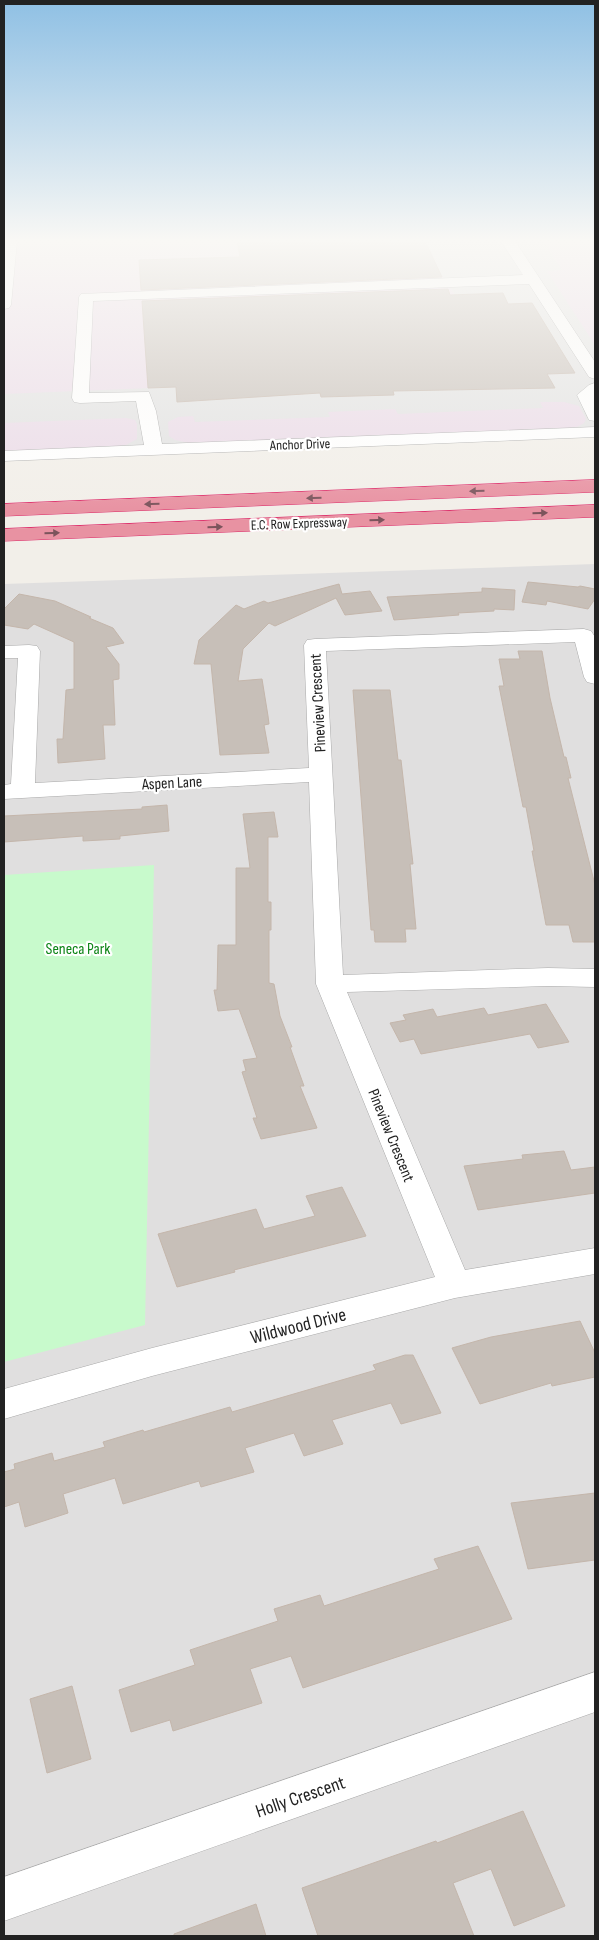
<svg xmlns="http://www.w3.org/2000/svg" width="599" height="1940" viewBox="0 0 599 1940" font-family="'Sofia Sans Condensed',sans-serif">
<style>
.residential{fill:#e0dfdf}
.industrial{fill:#ebdbe8}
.park{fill:#c8facc}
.parking{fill:#e2e2e2}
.building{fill:#c7bfb8;stroke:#c4b6ab}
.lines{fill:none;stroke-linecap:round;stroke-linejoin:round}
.minor-casing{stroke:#a9a9a9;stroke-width:1}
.highway-casing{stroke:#dc2a67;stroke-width:1}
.minor{fill:#fff;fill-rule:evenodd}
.highway{fill:#e892a2;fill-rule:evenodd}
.oneway{fill:#7b545c}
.labels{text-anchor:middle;stroke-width:4.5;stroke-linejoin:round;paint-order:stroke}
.far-street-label{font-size:14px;fill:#222;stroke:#fff}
.street-label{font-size:16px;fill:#222;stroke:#fff}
.park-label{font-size:16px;fill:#0c8416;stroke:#fff}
.near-street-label{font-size:19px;fill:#222;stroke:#fff}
</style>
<rect width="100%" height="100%" fill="#f2efe9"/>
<path class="residential" d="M595 564V1936H4V584Z"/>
<path class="industrial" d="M4 241H595V428L4 453Z"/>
<path class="park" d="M154 865 145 1325 4 1362V875Z"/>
<path class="parking" d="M425 241H543L562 270 547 271 595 345V427L563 429 577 427 584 423 586 419 579 406 564 402H540L543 408 398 414 395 409 328 412 330 417 195 422 193 416 178 417 168 422 169 436 175 440 194 444 114 447 126 445 137 439V424L135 420 126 418 4 423V394L176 387 178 402 320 393 321 397 394 395 393 391 554 388 547 374 574 372 532 303 508 304 455 295 440 273Z"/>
<g class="building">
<path d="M237 241H425L442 277 141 290 139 260 240 257Z"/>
<path d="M448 289 450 295 503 293 508 304 532 303 575 373 547 374 555 388 393 391 394 395 321 397 320 393 177 402 176 387 148 388 142 301Z"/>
<path d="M528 582 578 587 580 586 595 589V599L588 609 547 601 546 605 522 602Z"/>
<path d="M339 584 342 594 370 591 382 611 345 615 336 598 275 626 269 623 243 649 238 681 262 679 268 716 269 724 264 725 269 753 220 755 211 664H194L199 640 236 605 244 609 264 601 268 603Z"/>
<path d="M482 588 515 590 514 610 494 609V611L458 613 459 615 394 620 387 597 482 592Z"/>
<path d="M19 594 55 601 91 617 89 618 113 628 124 643 106 647 119 664V679L113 680 115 725H103L105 759 58 763 57 739H63L66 690 74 689V642L34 624 28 629 4 625V609Z"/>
<path d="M518 651H542L550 698 564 757H566L571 778H568L595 885V942H573L569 925H546L532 851H534L526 807H523L499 686H504L499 659H520Z"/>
<path d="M353 690H390L398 760H401L413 864H410L416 929H405L406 942H375L374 930H371Z"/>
<path d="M167 805 169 831 120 836V839L83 841V836L4 842V816L142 809V807Z"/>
<path d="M274 812 278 837H268V902H271V930H269V983L274 984 280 1016 292 1047H290L304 1086H300L317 1128 261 1139 253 1118H257L242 1072 246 1071 243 1060 257 1058 239 1009 218 1011 214 990H217L218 945H236V868H250L243 814Z"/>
<path d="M546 1004 569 1042 538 1048 530 1034 421 1054 414 1039 400 1042 390 1023 406 1020 403 1015 433 1009 437 1017 484 1008 488 1015Z"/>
<path d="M564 1151 571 1170 595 1167V1193L478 1210 464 1166 523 1159 522 1155Z"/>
<path d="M342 1187 366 1236 234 1270 235 1272 177 1287 158 1234 256 1209 264 1229 315 1216 306 1196Z"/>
<path d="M580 1321 595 1353V1377L552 1386 551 1383 480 1404 452 1348 491 1337Z"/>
<path d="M405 1355H413L441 1413 401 1424 391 1403 332 1420 343 1444 304 1456 294 1433 245 1448 254 1472 201 1487 199 1481 123 1504 115 1478 63 1494 68 1513 25 1527 19 1502 4 1507V1472L15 1469 14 1464 52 1453 54 1461 105 1447 103 1442 143 1430 144 1432 230 1407 232 1412 376 1370 373 1365Z"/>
<path d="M595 1493V1560L528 1569 511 1503Z"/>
<path d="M478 1546 512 1619 303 1688 291 1656 250 1669 262 1703 173 1731 170 1720 131 1732 119 1690 195 1665 190 1650 278 1621 274 1609 320 1595 324 1606 439 1569 434 1559Z"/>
<path d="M72 1686 91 1759 47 1773 30 1699Z"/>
<path d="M523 1811 565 1906 514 1926 491 1869 453 1883 474 1936H318L302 1888 436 1841 437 1843Z"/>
<path d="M256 1904 266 1936H174V1934Z"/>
</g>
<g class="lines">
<g class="minor-casing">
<g id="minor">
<path d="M4 241H17L11 305 9 308 4 309Z"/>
<path d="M501 241H515L595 362V379L589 377 529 284 93 301 89 393 149 392 156 411 162 444 595 427V437L4 461V451L144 445 136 401 80 403 74 402 72 398 79 297 81 294 523 275Z"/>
<path d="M595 383V421L589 420 577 395 589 385Z"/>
<path d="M584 629 591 631 595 637V684L587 682 584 677 575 642 326 651 343 975 548 968 595 969V987L548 986 347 992 465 1270 595 1248V1274L455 1298 152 1376 4 1419V1389L152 1348 435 1277 316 984 309 782 4 799V785L11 784 18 658H4V646L29 645 37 646 40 651 35 783 309 768 304 645 307 640 315 639Z"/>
<path d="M595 1672V1712L4 1921V1877Z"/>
</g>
</g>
<g class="highway-casing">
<g id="highway">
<path d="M595 480V492L4 516V504Z"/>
<path d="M595 505V517L4 541V529Z"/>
</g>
</g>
<use href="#minor" class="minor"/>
<use href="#highway" class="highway"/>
</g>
<defs><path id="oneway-solid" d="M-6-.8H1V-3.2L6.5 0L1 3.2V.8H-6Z" transform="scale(1.25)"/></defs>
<g class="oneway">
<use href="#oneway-solid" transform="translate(477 491) rotate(178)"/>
<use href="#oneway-solid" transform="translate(314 498) rotate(178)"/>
<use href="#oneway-solid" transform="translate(152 504) rotate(178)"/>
<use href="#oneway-solid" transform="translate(540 513) rotate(-2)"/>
<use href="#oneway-solid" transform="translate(377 520) rotate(-2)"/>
<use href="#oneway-solid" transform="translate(215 527) rotate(-2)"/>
<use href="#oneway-solid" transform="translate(52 533) rotate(-2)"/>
</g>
<linearGradient id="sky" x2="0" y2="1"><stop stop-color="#8fc0e4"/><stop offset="0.47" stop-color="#f9f8f5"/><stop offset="1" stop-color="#f9f8f5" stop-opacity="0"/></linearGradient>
<rect width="599" height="512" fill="url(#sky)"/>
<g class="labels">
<g class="far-street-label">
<text transform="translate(300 444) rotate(-2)" y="5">Anchor Drive</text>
<text transform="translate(299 523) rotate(-2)" y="5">E.C. Row Expressway</text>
</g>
<g class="street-label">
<text transform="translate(317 703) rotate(-93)" y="6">Pineview Crescent</text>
<text transform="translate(172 782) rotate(-3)" y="6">Aspen Lane</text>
<text transform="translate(392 1135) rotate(68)" y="6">Pineview Crescent</text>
</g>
<g class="park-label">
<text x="78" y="954">Seneca Park</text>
</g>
<g class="near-street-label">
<text transform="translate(298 1325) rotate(-14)" y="7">Wildwood Drive</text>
<text transform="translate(300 1796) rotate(-19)" y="7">Holly Crescent</text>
</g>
</g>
<rect width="599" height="1940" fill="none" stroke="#222222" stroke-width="10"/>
</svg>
